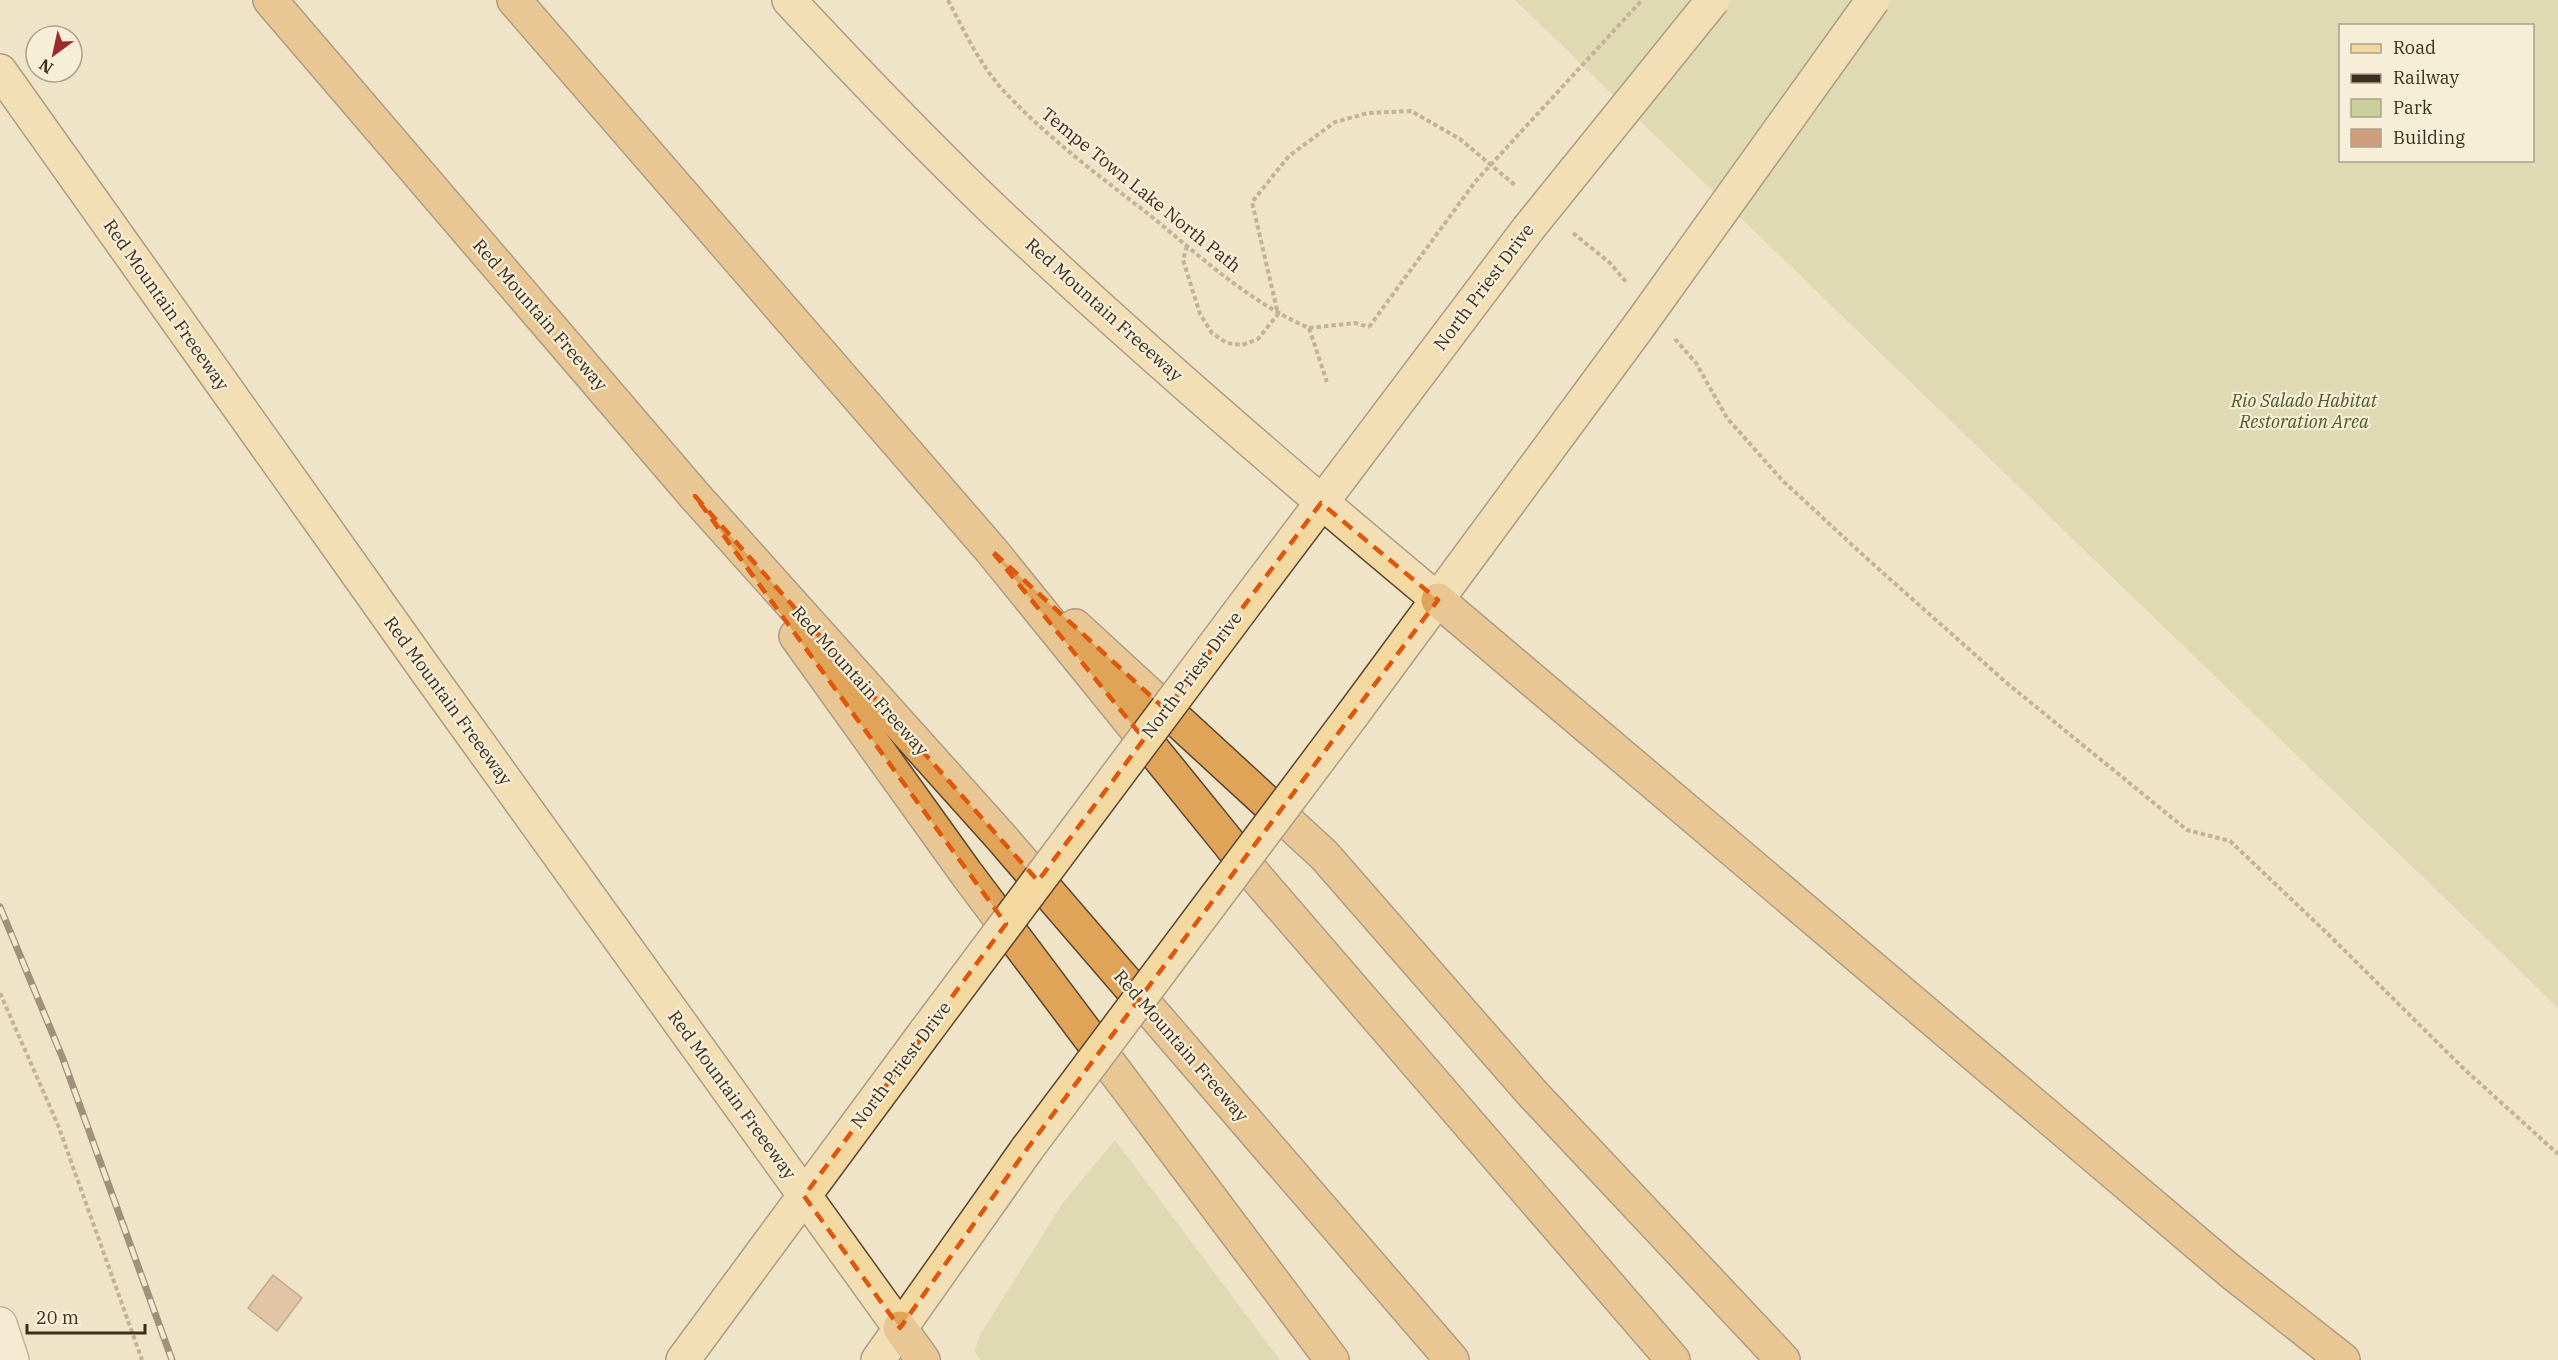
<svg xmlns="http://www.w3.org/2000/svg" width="2558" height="1360" viewBox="0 0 2558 1360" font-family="'IBM Plex Serif',serif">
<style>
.green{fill:#c9cf9b;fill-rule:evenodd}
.building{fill:#cf9f7d;stroke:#8d5f41;stroke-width:1.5}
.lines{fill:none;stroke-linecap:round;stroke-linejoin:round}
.minor-casing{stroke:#8d765c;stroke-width:36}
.major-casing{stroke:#5b4430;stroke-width:36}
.highway-casing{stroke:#5b4430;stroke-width:36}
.path{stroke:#8d765c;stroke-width:4;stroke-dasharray:4.5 3;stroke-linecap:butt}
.minor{stroke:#faf1dc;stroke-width:33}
.major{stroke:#f3d9a0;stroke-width:33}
.highway{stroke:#e0a458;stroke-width:33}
.rail-casing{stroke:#3d2e20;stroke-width:7}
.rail{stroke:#f7eed8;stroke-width:4.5;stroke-dasharray:14;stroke-linecap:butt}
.major-bridge-casing{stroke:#5b4430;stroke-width:36;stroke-linecap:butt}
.path-bridge{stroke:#8d765c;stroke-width:4;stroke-dasharray:4.5 3;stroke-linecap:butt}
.major-bridge{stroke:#f3d9a0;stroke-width:33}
.marked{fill:none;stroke:#df570d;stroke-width:4.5;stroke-dasharray:12 8;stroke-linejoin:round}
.labels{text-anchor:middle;stroke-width:4.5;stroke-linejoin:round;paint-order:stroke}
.street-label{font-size:18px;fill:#3d2e20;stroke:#f7eed8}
.park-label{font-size:18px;font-style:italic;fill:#4d5a26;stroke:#f7eed8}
</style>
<rect width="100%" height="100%" fill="#f0e4c8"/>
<g class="green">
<path d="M1515 0H2558V1008L2552 1002ZM2340 26H2532V160H2340Z"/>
<path d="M1115 1140 1280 1360H980L975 1352 978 1338 1062 1204Z"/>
</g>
<path class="building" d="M273 1275 302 1298 277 1331 248 1308Z"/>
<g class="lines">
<g class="minor-casing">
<path id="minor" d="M0 1324 12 1360"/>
</g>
<g class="major-casing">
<g id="major">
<path d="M789 0C856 72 924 143 995 211 1138 346 1287 474 1438 600"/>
<path d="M0 71 428 673 900 1328"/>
<path d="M1252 595 1528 229"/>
<path d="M1353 714 1639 326"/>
<path d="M683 1360 926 1031"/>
<path d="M878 1360 1027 1149"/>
</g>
</g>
<g class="highway-casing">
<g id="highway">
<path d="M270 0 695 496 1000 836 1452 1360"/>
<path d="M514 0 991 550 1257 878 1673 1360"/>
<path d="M1438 600 2230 1271 2343 1360"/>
<path d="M1075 626 1324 855 1532 1093 1783 1360"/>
<path d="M796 636 966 873 1332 1360"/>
<path d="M900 1328 923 1360"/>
</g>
</g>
<g class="path">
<path d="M948 0C964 31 979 63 1002 89 1045 136 1097 174 1147 213 1199 255 1247 301 1309 328L1327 382"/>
<path d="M1573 233 1610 263 1627 283"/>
<path d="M1187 246 1183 260 1200 314 1212 333 1227 343 1242 345 1258 339 1278 314 1252 202 1289 156 1335 122 1368 113 1411 111 1460 139 1516 186"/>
<path d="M1309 328 1355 323 1369 327"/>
<path d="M1675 339 1696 363 1727 418 1782 480 1864 556 2008 684 2187 830 2230 841 2330 936 2463 1068 2558 1154"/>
<path d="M0 993 58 1125 142 1360"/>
</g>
<use href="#minor" class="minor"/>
<use href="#major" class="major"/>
<use href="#highway" class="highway"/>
<g class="rail-casing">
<path id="rail" d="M0 907 63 1059 172 1360"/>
</g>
<use href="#rail" class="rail"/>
<g class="major-bridge-casing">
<g id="major-bridge">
<path d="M1528 229 1713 0"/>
<path d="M1639 326 1873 0"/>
<path d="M926 1031 1252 595"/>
<path d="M1027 1149 1353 714"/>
</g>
</g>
<path class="path-bridge" d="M1369 327 1475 182 1642 0"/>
<use href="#major-bridge" class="major-bridge"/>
</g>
<path d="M0 0H2558V1360H0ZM695 496 1038 881 1144 739 991 550 1166 710 1321 503 1438 600 1027 1149 900 1328 804 1196 1006 924Z" fill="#f0e4c8" fill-opacity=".55" fill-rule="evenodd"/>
<path class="marked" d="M695 496 1038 881 1144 739 991 550 1166 710 1321 503 1438 600 1027 1149 900 1328 804 1196 1006 924Z"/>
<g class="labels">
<g class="street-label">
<text transform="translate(1141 190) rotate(39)" y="6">Tempe Town Lake North Path</text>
<text transform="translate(1484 287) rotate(-53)" y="6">North Priest Drive</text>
<text transform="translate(166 305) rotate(55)" y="6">Red Mountain Freeeway</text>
<text transform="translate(1104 310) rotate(42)" y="6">Red Mountain Freeeway</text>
<text transform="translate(540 315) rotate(49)" y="6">Red Mountain Freeway</text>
<text transform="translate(1192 675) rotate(-53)" y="6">North Priest Drive</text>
<text transform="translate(860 681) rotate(48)" y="6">Red Mountain Freeway</text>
<text transform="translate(448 701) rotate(54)" y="6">Red Mountain Freeeway</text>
<text transform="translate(1181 1046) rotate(49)" y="6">Red Mountain Freeway</text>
<text transform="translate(901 1065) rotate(-53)" y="6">North Priest Drive</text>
<text transform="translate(732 1095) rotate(54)" y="6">Red Mountain Freeeway</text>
</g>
<g class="park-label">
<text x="2304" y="407">Rio Salado Habitat<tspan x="2304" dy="21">Restoration Area</tspan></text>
</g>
</g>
<rect x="2339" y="24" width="195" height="138" fill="#f7eed8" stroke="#ada18e" stroke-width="1.5"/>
<rect x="2351" y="44" width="30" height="9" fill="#f3d9a0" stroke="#ada18e" stroke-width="1.5"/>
<text x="2393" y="54" font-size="18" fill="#3d2e20">Road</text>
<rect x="2351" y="74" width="30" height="9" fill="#3d2e20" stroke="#ada18e" stroke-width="1.5"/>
<text x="2393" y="84" font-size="18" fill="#3d2e20">Railway</text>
<rect x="2351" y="99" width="30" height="18" fill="#c9cf9b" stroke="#ada18e" stroke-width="1.5"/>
<text x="2393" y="114" font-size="18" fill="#3d2e20">Park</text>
<rect x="2351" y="129" width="30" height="18" fill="#cf9f7d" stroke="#ada18e" stroke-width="1.5"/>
<text x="2393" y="144" font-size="18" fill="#3d2e20">Building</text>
<g transform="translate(54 54) rotate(213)"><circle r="28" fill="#f7eed8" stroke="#ada18e" stroke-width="1.5"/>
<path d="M0-4.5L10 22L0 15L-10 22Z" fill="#9e2a2b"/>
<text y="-9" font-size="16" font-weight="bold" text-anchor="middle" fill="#3d2e20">N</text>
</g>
<path d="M27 1324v9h118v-9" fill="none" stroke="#3d2e20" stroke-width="3"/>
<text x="36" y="1324" font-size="18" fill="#3d2e20" stroke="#f7eed8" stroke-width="4.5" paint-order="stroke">20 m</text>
</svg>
